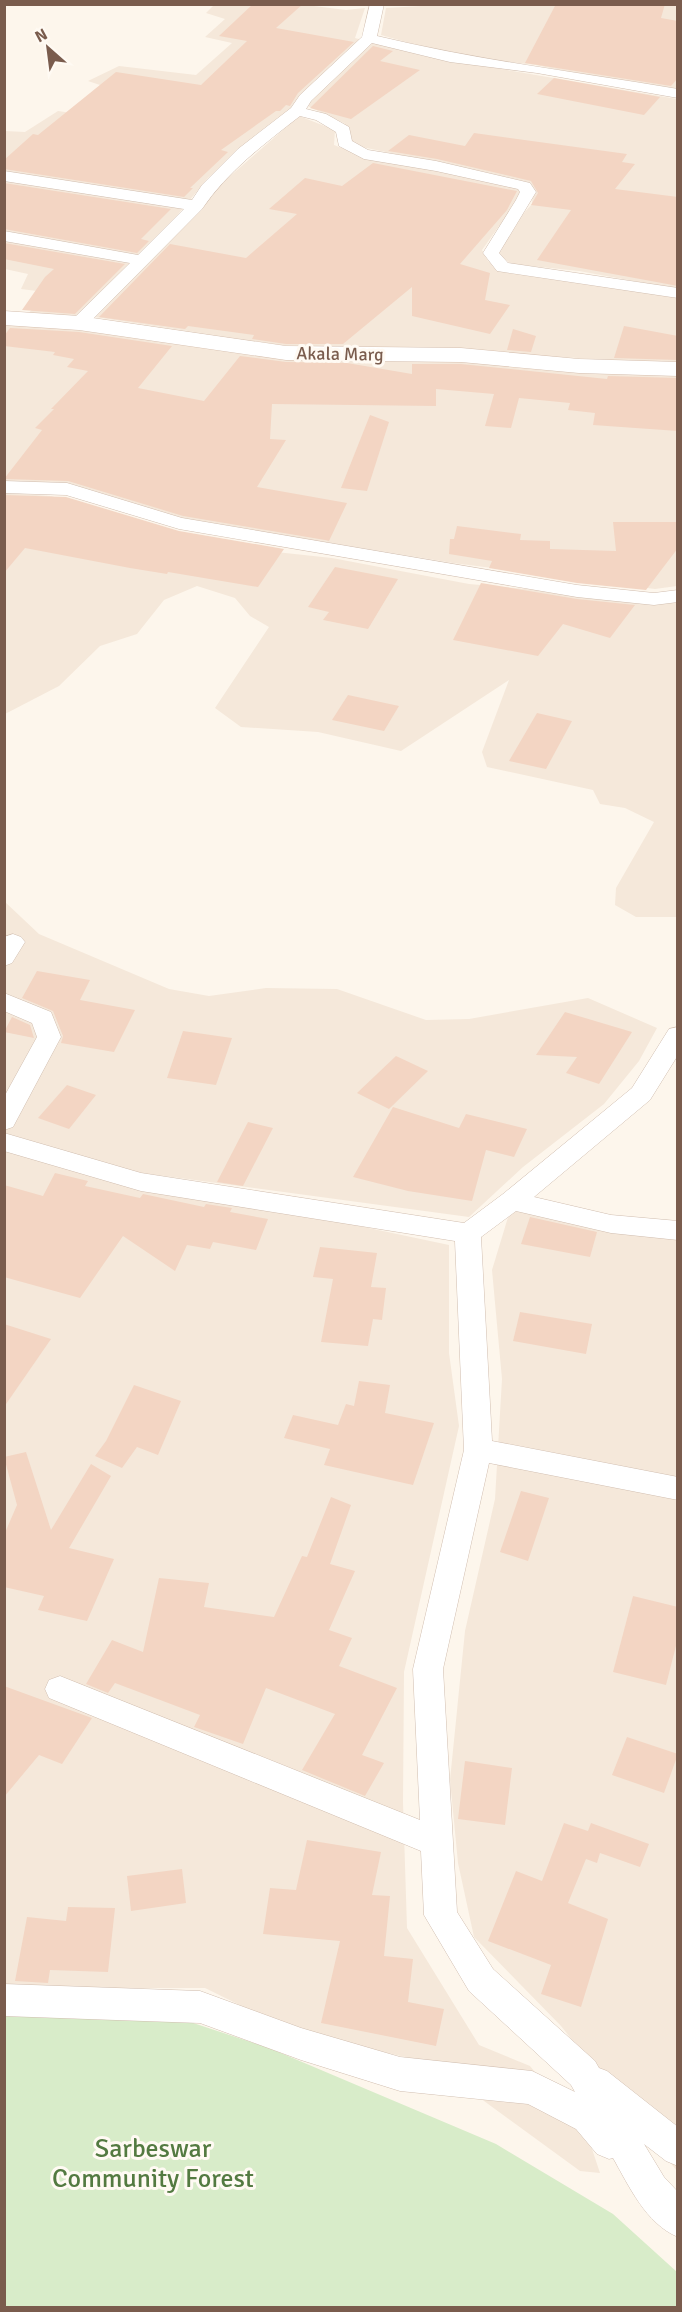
<svg xmlns="http://www.w3.org/2000/svg" width="682" height="2312" viewBox="0 0 682 2312" font-family="Signika,sans-serif">
<style>
.residential{fill:#f5e8da}
.green{fill:#d8ecc9}
.building{fill:#f3d5c3}
.lines{fill:none;stroke-linecap:round;stroke-linejoin:round}
.minor-casing{stroke:#d1beb0;stroke-width:1}
.secondary-casing{stroke:#d6c0b0;stroke-width:1}
.minor{fill:#fff;fill-rule:evenodd}
.secondary{fill:#fff;fill-rule:evenodd}
.labels{text-anchor:middle;stroke-width:6;stroke-linejoin:round;paint-order:stroke}
.far-street-label{font-size:18px;fill:#7a5c4d;stroke:#fffaf3}
.near-park-label{font-size:26px;fill:#537a41;stroke:#fffaf3}
</style>
<rect width="100%" height="100%" fill="#fdf6ec"/>
<g class="residential">
<path d="M298 4 346 10 365 8 355 38 424 56 677 99V289L579 271 512 264 496 253 503 236 532 204 533 188 525 182 468 169 352 145 351 135 344 123 299 102 208 178 161 235 81 317 29 313 45 292 21 289 28 274 5 269V131L25 132 58 111 99 117 124 93 88 81 119 66 196 75 232 43 205 37 225 19 206 13 214 5Z"/>
<path d="M456 4 677 5V90L597 78 536 65 456 56 381 35 386 8Z"/>
<path d="M299 116 335 130 334 145 354 153 521 188 517 201 482 250 488 261 507 272 677 296V364L432 349 281 345 88 316 204 207 205 198Z"/>
<path d="M4 323 417 360 677 372V586L655 589 453 563 167 516 71 484 5 482Z"/>
<path d="M5 493 51 496 192 538 276 552 332 558 469 584 677 602V917H636L615 905 616 888 654 822 625 808 600 804 593 790 487 767 482 752 509 680 401 751 318 732 241 727 215 708 269 627 250 616 235 598 197 586 164 600 137 634 100 646 59 686 5 714Z"/>
<path d="M4 901 39 934 169 989 209 996 266 988 337 989 426 1020 469 1019 588 998 657 1028 639 1061 604 1104 523 1167 469 1217 135 1172 5 1133Z"/>
<path d="M4 1151 449 1245V1353L459 1426 404 1672 403 1802 407 1928 479 2045 530 2066 588 2137 600 2173 580 2171 432 2063 295 2032 205 1988H5Z"/>
<path d="M514 1208 677 1239V2171L561 2026 474 1937 458 1863 450 1780 465 1631 495 1499 502 1379 492 1270 509 1214Z"/>
</g>
<path class="green" d="M5 2015 82 2019 178 2018 269 2048 496 2144 613 2214 677 2272V2307L5 2308Z"/>
<g class="building">
<path d="M253 4H303L276 28 354 42 298 93 290 106 286 105 280 111H276L221 150 228 152 190 188H193L184 197 4 169V160L33 134 38 135 116 72 201 85 247 41 219 36Z"/>
<path d="M556 4H665L661 18 678 21V78L671 86 525 63Z"/>
<path d="M373 46 393 51 380 61 420 70 351 119 310 108Z"/>
<path d="M554 78 660 97 644 115 537 94Z"/>
<path d="M474 133 627 154 622 162 635 164 615 189 678 197V286L537 260 571 210 531 205 538 193 531 181 437 159 388 151 409 135 465 146Z"/>
<path d="M373 163 517 191 507 210 460 264 490 273 485 300 510 305 490 334 412 316V287L343 344H286L252 339 254 335 188 326 185 329 99 317 170 244 246 258 297 214 269 209 305 178 342 186Z"/>
<path d="M4 183 171 209 141 239 149 241 137 253 4 229Z"/>
<path d="M4 243 125 264 75 314 22 310 45 277 54 269 4 259Z"/>
<path d="M624 326 678 336V360L614 358Z"/>
<path d="M10 328 79 332 172 346 138 388 204 401 240 356 286 362 347 363 412 374V364H461L607 379 608 376 678 378V431L593 425 595 413 568 410 570 403 519 398 511 428 485 426 494 394 436 389V406L272 404 270 439 286 440 257 487 347 503 329 541 325 540 183 516 68 481 4 479 42 430 35 428 54 409H51L88 371 67 367 74 359 53 355 55 352 4 346V336Z"/>
<path d="M513 329 536 336 531 352 507 350Z"/>
<path d="M370 415 389 422 367 491 341 488Z"/>
<path d="M4 495 66 497 179 531 284 549 258 587 168 572 167 574 130 568 25 548 4 573Z"/>
<path d="M613 522H678V548L646 590 577 583 489 568 492 561 449 554 450 539H454L457 526 521 534 520 540 550 541V549L616 551Z"/>
<path d="M335 567 398 579 368 629 323 620 329 612 308 607Z"/>
<path d="M481 583 577 599 635 605 610 638 563 624 538 656 453 640Z"/>
<path d="M348 695 399 706 384 731 332 720Z"/>
<path d="M537 713 572 721 546 769 509 761Z"/>
<path d="M37 971 90 980 80 1000 135 1010 114 1052 61 1043 63 1036 53 1011 22 998Z"/>
<path d="M565 1012 632 1032 599 1084 566 1073 577 1057 536 1055Z"/>
<path d="M12 1017 30 1025 34 1038 4 1032Z"/>
<path d="M183 1031 232 1038 216 1085 167 1078Z"/>
<path d="M396 1056 428 1071 389 1109 357 1093Z"/>
<path d="M67 1085 96 1095 69 1129 38 1118Z"/>
<path d="M393 1107 459 1128 466 1114 527 1129 514 1157 486 1150 472 1201 408 1191 353 1177Z"/>
<path d="M248 1122 273 1128 243 1186 217 1182Z"/>
<path d="M55 1173 88 1181 85 1186 140 1198 143 1194 204 1207 206 1204 232 1208 230 1212 268 1219 256 1250 213 1242 210 1249 187 1245 175 1271 123 1236 80 1298 4 1277V1185L43 1196Z"/>
<path d="M530 1217 597 1232 590 1257 521 1244Z"/>
<path d="M320 1247 377 1253 371 1287 386 1288 382 1320 373 1319 368 1346 321 1342 333 1279 313 1277Z"/>
<path d="M520 1312 592 1324 586 1354 513 1341Z"/>
<path d="M4 1324 51 1339 4 1407Z"/>
<path d="M359 1381 390 1385 385 1413 434 1423 413 1485 324 1465 330 1449 284 1438 293 1415 338 1425 346 1404 354 1406Z"/>
<path d="M134 1385 181 1401 158 1455 137 1447 122 1468 95 1456 106 1441Z"/>
<path d="M26 1452 51 1530 91 1464 111 1476 69 1548 114 1559 87 1621 38 1610 44 1596 4 1587V1535L17 1505 4 1457Z"/>
<path d="M521 1491 549 1498 528 1561 500 1552Z"/>
<path d="M331 1497 351 1505 330 1564 355 1571 329 1630 352 1638 339 1666 397 1688 362 1755 384 1763 365 1796 302 1770 335 1714 266 1688 243 1744 194 1727 200 1715 115 1683 108 1693 86 1684 112 1640 143 1652 159 1578 209 1583 204 1607 274 1617 302 1556 307 1557Z"/>
<path d="M633 1596 678 1607V1638L666 1685 613 1672Z"/>
<path d="M4 1686 92 1718 62 1764 39 1755 4 1797Z"/>
<path d="M627 1737 678 1754 664 1793 612 1775Z"/>
<path d="M465 1761 512 1768 505 1825 458 1819Z"/>
<path d="M564 1823 588 1831 591 1823 649 1844 640 1867 600 1853 597 1863 586 1859 568 1903 608 1919 581 2007 541 1994 551 1965 488 1941 516 1871 542 1881Z"/>
<path d="M307 1840 381 1852 372 1895 390 1896 384 1956 413 1959 408 2002 444 2009 436 2046 321 2023 340 1941 263 1934 270 1888 296 1890Z"/>
<path d="M182 1869 186 1903 131 1911 127 1876Z"/>
<path d="M68 1907 115 1908 108 1972 50 1970 48 1983 15 1981 27 1917 66 1921Z"/>
</g>
<g class="lines">
<g class="minor-casing">
<g id="minor">
<path d="M370 4H384L377 36C476 60 577 72 678 89V98L537 73 450 62 372 43 311 101 306 109 326 114 349 127 352 141 368 150 436 161 530 183 536 192 499 253 508 263 678 288V298L497 271 483 253 516 200 520 192 518 189 436 171 364 159 339 146 336 132 316 120 300 116C264 144 228 171 202 209L85 327H73L70 323 73 319 130 263 4 241V231L138 255 184 209 4 181V171L192 200 202 185 238 149 291 108 300 95 362 37Z"/>
<path d="M4 481 67 483 182 518 577 585 654 593 678 590V602L654 605 577 597 179 529 66 495 4 493Z"/>
<path d="M13 934 21 937 25 942 12 963 4 966V937Z"/>
<path d="M4 993 51 1012 61 1037 13 1127 4 1130V1097L37 1037 32 1023 4 1011Z"/>
<path d="M678 1027V1055L650 1100 534 1197 611 1215 678 1221V1240L611 1233 516 1211 481 1237 492 1441 678 1477V1500L489 1463 443 1669 457 1912 493 1969 595 2061 599 2068 607 2071 678 2127V2166L666 2161 644 2144 664 2177 678 2192V2237C646 2224 629 2186 613 2158L609 2159 597 2154 576 2129 528 2104 400 2091 301 2060 200 2023 4 2016V1984L200 1991 301 2028 400 2057 532 2071 575 2092 571 2085 469 1991 424 1915 421 1851 49 1698 45 1689 49 1680 60 1676 420 1820 413 1669 464 1450 455 1241 141 1191 4 1151V1133L141 1173 464 1223 503 1194 632 1088 669 1029Z"/>
</g>
</g>
<g class="secondary-casing">
<path id="secondary" d="M4 311 79 316 286 346 461 348 579 359 678 362V376L579 373 461 362 286 360 79 330 4 325Z"/>
</g>
<use href="#minor" class="minor"/>
<use href="#secondary" class="secondary"/>
</g>
<g class="labels">
<g class="far-street-label">
<text transform="translate(340 354) rotate(1)" y="6">Akala Marg</text>
</g>
<g class="near-park-label">
<text x="153" y="2157">Sarbeswar<tspan x="153" dy="30">Community Forest</tspan></text>
</g>
</g>
<rect width="682" height="2312" fill="none" stroke="#7a5c4d" stroke-width="12"/>
<g transform="translate(48 48) rotate(332)" stroke="#fffaf3" stroke-width="4.5" paint-order="stroke">
<path d="M0-4.5L10 22L0 15L-10 22Z" fill="#7a5c4d"/>
<text y="-9" font-size="16" font-weight="bold" text-anchor="middle" fill="#7a5c4d">N</text>
</g>
</svg>
